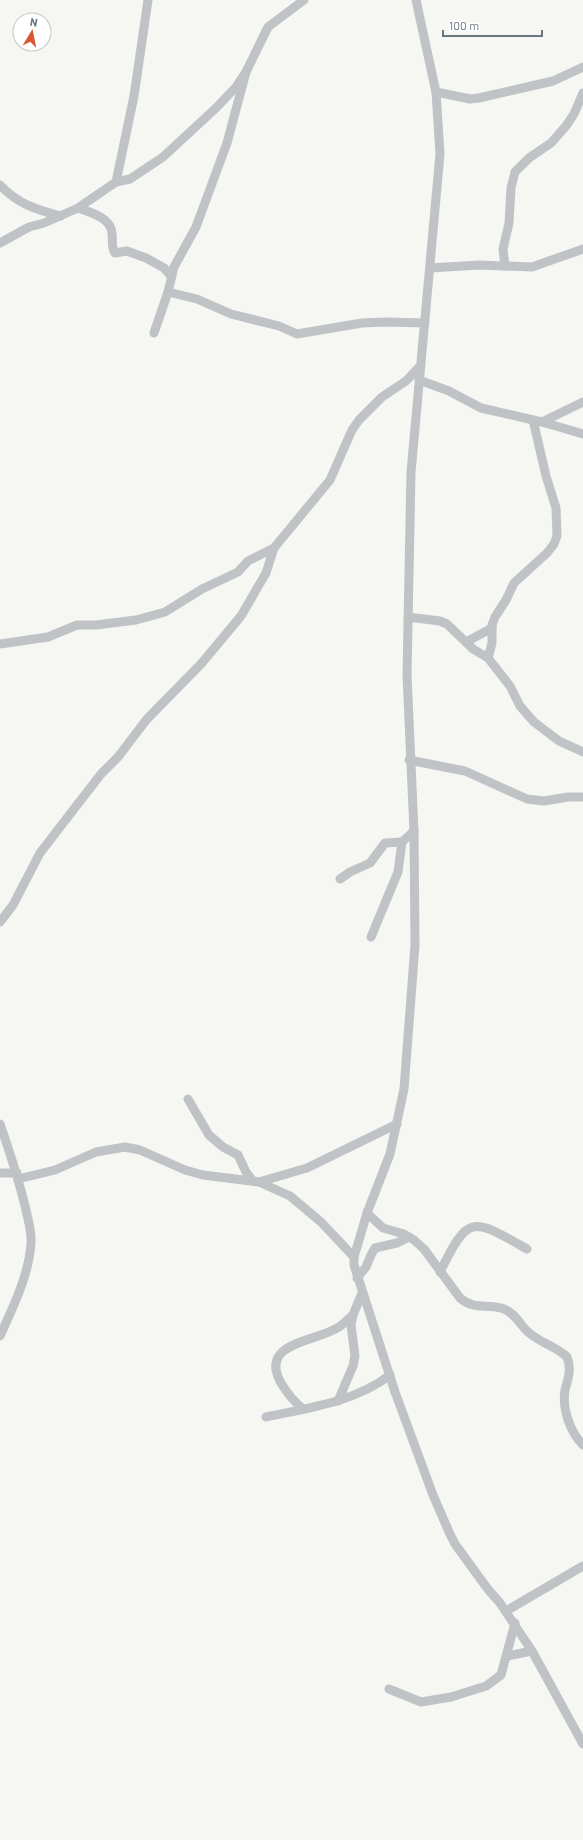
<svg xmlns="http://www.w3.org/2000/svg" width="583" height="1840" viewBox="0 0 583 1840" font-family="Barlow,sans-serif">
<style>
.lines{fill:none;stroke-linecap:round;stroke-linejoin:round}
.minor{stroke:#bfc3c6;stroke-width:9}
</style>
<rect width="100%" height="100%" fill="#f6f6f3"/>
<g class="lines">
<g class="minor">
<path d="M416 0 436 92 440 154 411 472 407 675 414 831 415 945 404 1089 390 1154 367 1213 354 1257V1265L395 1392 433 1495 449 1532 455 1544 487 1588 500 1603 532 1651 583 1744"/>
<path d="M436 92 470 99 479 98 553 81 583 67"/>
<path d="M116 182 130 179 163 157 216 108 236 87 246 72 268 27 304 0"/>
<path d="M0 185C18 204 37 210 61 216"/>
<path d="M78 208C90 212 112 218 112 234 113 242 111 247 115 253L127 251 146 258 164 268 171 276"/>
<path d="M0 243 29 227 44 223 78 208 116 182 134 96 148 0"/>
<path d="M505 266 503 249 509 223 511 188 515 172 529 158 551 143 566 126 574 114 583 93"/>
<path d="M430 268 479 265 532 267 583 249"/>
<path d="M168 292 197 299 231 314 279 326 297 334 362 323 387 322 425 323"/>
<path d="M154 333 168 292 174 267 196 227 227 143 246 72"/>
<path d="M419 380 449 391 481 408 542 422 583 434"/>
<path d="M542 422 583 402"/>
<path d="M408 617 440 621 447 624 473 649 488 658 510 686 520 706 534 722 559 741 583 752"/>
<path d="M466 642 492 628"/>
<path d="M0 644 48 637 77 625H96L136 620 165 612 202 589 238 572 248 561 274 548 330 480 352 430 359 420 382 397 406 381 420 366"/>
<path d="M488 658 492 643V625L495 617 506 600 514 583 547 553 554 544 557 536 556 508 546 476 533 420"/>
<path d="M409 760 465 771 527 799 544 801 568 797H583"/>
<path d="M340 879 350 872 370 863 385 843 402 842"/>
<path d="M0 922 13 905 40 853 101 774 118 757 147 719 201 664 241 616 266 573 274 548"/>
<path d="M371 937 398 872 402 842 414 831"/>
<path d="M188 1099 209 1135 223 1147 238 1155 246 1172 253 1181"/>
<path d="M0 1124C10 1153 19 1180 26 1210 28 1220 32 1232 31 1243 29 1275 13 1307 0 1336"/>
<path d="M0 1173H17"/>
<path d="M18 1179 55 1170 96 1152 125 1147 140 1150 185 1170 203 1175 259 1182 307 1168 397 1124"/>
<path d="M259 1182 290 1196 321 1222 354 1257"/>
<path d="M367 1213 383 1228 404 1234 414 1240 424 1249 460 1298C475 1311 487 1303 504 1309 515 1313 520 1325 528 1332 540 1343 556 1346 567 1357 572 1370 568 1378 565 1390 562 1409 570 1432 583 1445"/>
<path d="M440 1272C469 1213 472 1218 527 1249"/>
<path d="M357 1278 366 1267 371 1255 375 1248 397 1243 409 1237"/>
<path d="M338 1401 353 1366 355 1356 351 1325 353 1315 362 1293"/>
<path d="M303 1409C293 1401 287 1393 281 1383 258 1342 316 1342 339 1327 344 1324 348 1319 353 1315"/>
<path d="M266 1417C308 1408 355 1402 390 1375"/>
<path d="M506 1611 583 1566"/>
<path d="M507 1656 532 1651"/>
<path d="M389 1689 421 1702 451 1697 486 1686 501 1675 515 1623"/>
</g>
</g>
<g transform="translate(32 32) rotate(10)"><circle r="19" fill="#ffffff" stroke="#c2c8cd"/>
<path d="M0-3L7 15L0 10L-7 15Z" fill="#d85831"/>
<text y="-6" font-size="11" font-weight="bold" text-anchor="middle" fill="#677682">N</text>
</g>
<path d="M443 30v6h99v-6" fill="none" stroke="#677682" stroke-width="2"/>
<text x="449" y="30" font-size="12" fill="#677682" stroke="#ffffff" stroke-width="3" paint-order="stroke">100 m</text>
</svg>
